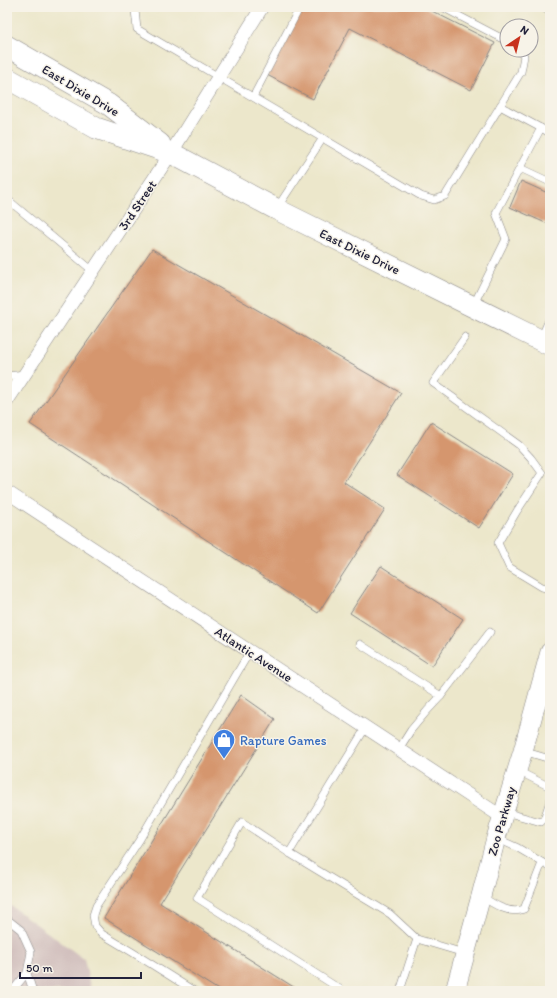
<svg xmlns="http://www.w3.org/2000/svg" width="557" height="998" viewBox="0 0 557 998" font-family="Itim,sans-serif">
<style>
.industrial{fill:#d1bfbd}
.building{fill:#d5966e}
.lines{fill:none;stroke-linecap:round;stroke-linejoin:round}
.lane-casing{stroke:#878483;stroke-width:8}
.street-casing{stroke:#878483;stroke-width:14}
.secondary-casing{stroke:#878483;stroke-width:20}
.primary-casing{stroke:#878483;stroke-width:22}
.lane{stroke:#fff;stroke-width:7}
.street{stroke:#fff;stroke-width:13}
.secondary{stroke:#fff;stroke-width:19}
.primary{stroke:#fff;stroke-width:21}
.labels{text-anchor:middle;stroke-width:3;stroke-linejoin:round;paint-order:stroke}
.street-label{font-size:13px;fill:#22223b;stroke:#f7f3e8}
.shop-label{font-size:13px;fill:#366cbe;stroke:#f7f3e8;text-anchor:start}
</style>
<rect width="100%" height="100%" fill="#f7f3e8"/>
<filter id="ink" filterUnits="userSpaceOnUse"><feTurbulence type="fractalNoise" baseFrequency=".025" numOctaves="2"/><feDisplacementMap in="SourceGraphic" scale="8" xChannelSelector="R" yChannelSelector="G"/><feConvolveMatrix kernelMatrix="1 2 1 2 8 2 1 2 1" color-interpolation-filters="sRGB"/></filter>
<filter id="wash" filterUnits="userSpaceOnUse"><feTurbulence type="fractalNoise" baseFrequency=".012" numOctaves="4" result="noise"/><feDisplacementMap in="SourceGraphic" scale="16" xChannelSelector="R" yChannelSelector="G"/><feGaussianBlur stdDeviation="0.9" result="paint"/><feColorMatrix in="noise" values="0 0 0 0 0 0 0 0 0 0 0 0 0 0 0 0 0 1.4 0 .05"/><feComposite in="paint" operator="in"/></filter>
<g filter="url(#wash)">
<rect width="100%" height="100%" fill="#ece7cb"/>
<path class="industrial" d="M7 903 84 959 91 991H7Z"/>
<g id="blocks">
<g class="building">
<path d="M301 7H424L495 43 471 90 350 28 313 99 267 75Z"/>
<path d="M521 181 550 194V225L510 207Z"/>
<path d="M152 249 401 393 344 482 385 509 318 613 30 424Z"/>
<path d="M431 422 513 474 479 528 397 475Z"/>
<path d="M381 566 463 619 432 666 350 613Z"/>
<path d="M241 695 275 719 160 903 300 991H220L104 918Z"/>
</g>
</g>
</g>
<g filter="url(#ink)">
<use href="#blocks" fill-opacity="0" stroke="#878483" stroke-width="1"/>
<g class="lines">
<g class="lane-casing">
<g id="lane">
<path d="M136 7 135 10 137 29 421 196 434 200 445 196 521 72 524 56 520 50"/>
<path d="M442 7 507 41"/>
<path d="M253 97 300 7"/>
<path d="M500 106 550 133"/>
<path d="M520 168 550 182"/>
<path d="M7 199 93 271"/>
<path d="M277 208 323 138"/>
<path d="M473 306 506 239 496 213 541 128"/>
<path d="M465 337 433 383 519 445 531 458 542 473 517 511 498 543 509 567 542 587 550 589"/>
<path d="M541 338 550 318"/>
<path d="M7 376 25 374"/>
<path d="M360 644 441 696"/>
<path d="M537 700 550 703"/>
<path d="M366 727 289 853 390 914 417 939"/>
<path d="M399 749 411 730 427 711 441 696 490 632"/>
<path d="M523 751 550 759"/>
<path d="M518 771 550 787"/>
<path d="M505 812 541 822 544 819 550 801"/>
<path d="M496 838 518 848 550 867"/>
<path d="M289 853 242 822 197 898 343 991"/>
<path d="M481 896C493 904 510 915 524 909L542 863"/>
<path d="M7 919 21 930 31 952 27 973 33 991"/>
<path d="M12 991 27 973"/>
<path d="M194 991 132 952 102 934 95 926 93 915 96 906 140 839 250 651"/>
<path d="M400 991 417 939 464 953"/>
</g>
</g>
<g class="street-casing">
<g id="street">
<path d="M548 7 550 8"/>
<path d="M7 401 171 153 262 7"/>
<path d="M7 492 502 817"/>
</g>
</g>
<g class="secondary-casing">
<path id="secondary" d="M455 991 481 896 496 838 523 751 550 652"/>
</g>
<g class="primary-casing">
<g id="primary">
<path d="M7 46 108 104 160 144"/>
<path d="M7 78 96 128 171 153 276 209 550 345"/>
</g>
</g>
<use href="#lane" class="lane"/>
<use href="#street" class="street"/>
<use href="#secondary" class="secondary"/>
<use href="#primary" class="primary"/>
</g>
</g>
<defs>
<g id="shop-pin" transform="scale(1.15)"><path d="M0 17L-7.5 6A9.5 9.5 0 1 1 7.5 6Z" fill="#3f7fe0" stroke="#f7f3e8"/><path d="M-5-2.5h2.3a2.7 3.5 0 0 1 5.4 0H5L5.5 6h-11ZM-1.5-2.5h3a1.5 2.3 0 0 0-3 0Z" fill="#fff"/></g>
</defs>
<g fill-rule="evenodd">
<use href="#shop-pin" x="224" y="740"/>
</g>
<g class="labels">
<g class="street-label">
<text transform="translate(81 90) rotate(31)" y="5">East Dixie Drive</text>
<text transform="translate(137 205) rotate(-56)" y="5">3rd Street</text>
<text transform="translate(360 251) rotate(26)" y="5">East Dixie Drive</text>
<text transform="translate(254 654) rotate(33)" y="5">Atlantic Avenue</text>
<text transform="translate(501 821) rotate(-74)" y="5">Zoo Parkway</text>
</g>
<g class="shop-label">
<text x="240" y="745">Rapture Games</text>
</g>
</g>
<rect width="557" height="998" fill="none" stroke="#f7f3e8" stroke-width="24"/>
<g transform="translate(519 38) rotate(35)"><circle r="19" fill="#f7f3e8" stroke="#a29fa3"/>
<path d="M0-3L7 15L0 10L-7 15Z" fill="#c8321e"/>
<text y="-6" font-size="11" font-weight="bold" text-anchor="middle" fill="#22223b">N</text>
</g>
<path d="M20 972v6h121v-6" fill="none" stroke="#22223b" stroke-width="2"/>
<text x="26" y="972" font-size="12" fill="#22223b" stroke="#f7f3e8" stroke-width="3" paint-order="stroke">50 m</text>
</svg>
